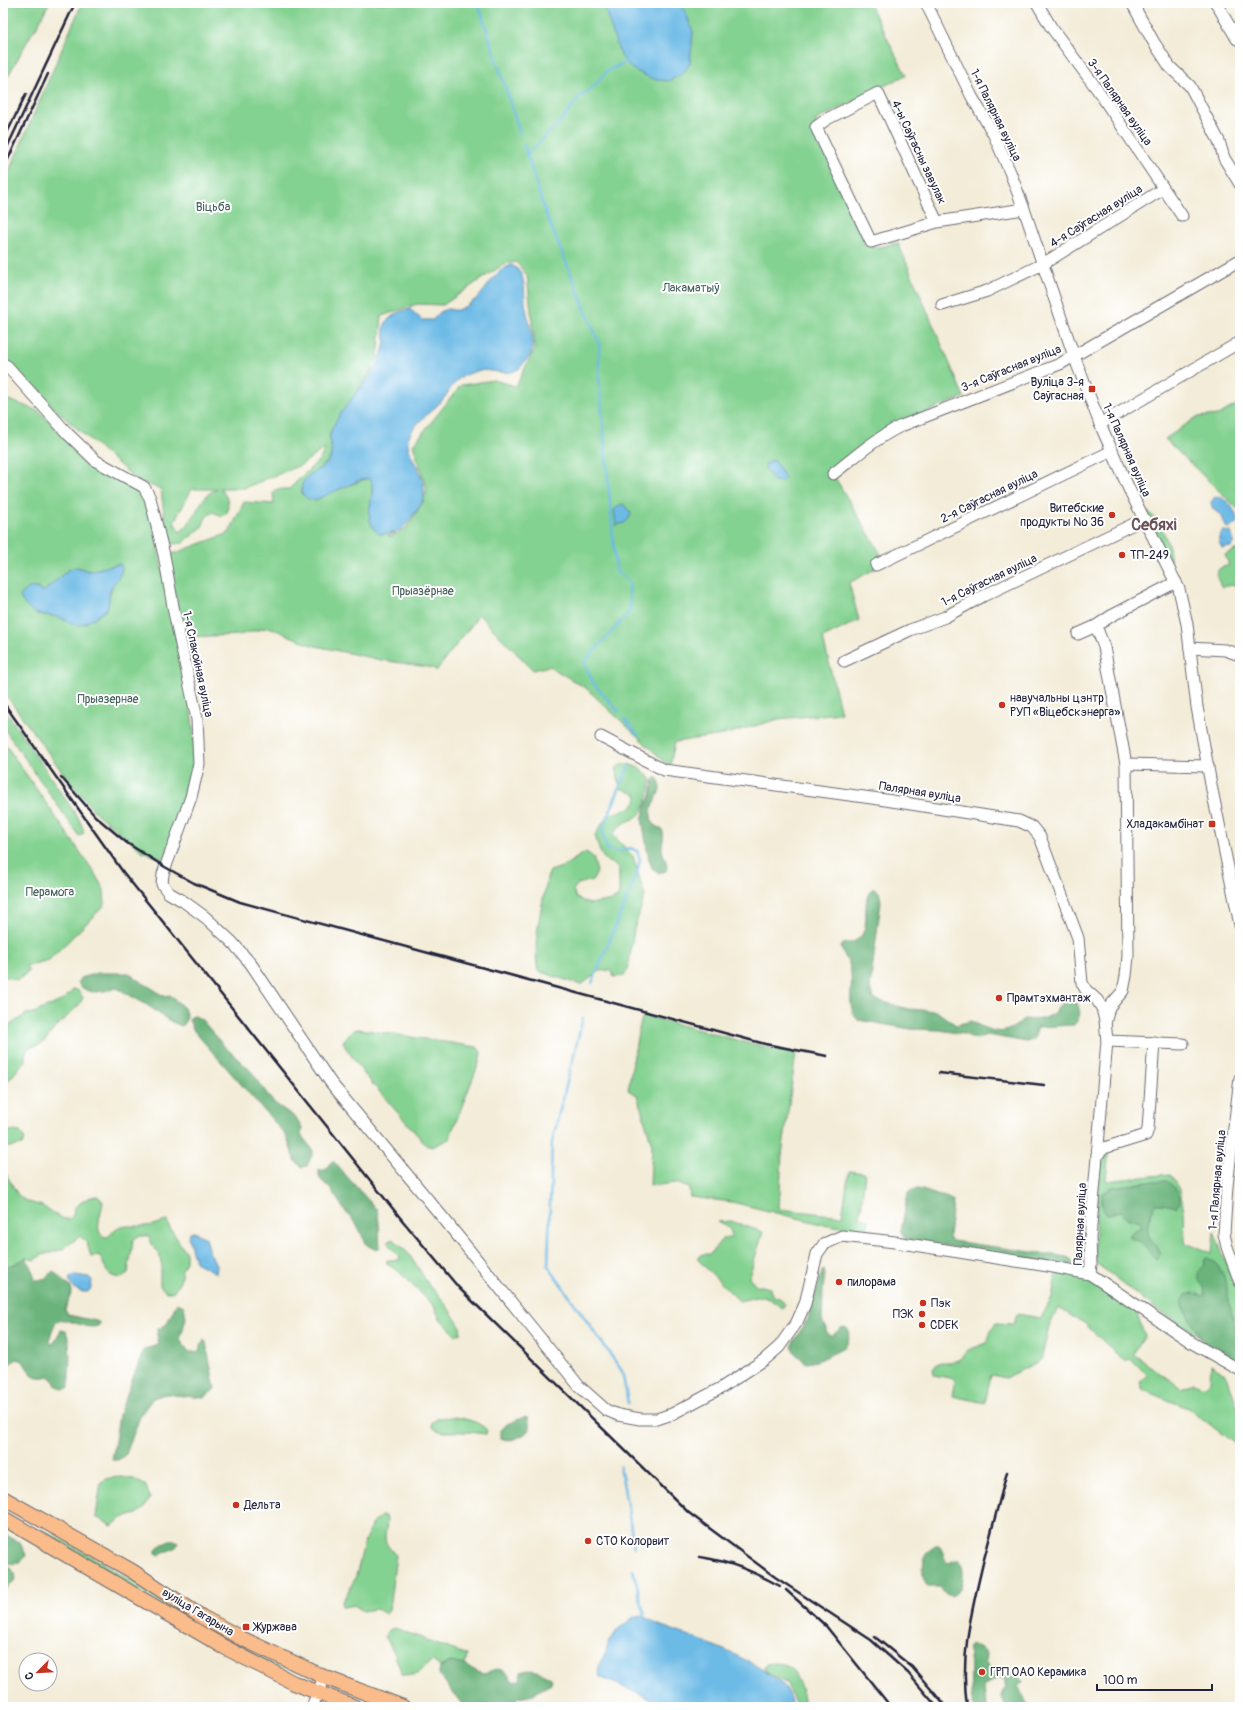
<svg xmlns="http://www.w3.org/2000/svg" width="1243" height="1710" viewBox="0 0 1243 1710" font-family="Pangolin,sans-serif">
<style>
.green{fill:#84d291;stroke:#537a66;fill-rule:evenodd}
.forest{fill:#6bb47b;stroke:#466b5b}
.water{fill:#6cbae6;stroke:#476e90}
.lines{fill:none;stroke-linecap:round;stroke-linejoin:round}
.stream{stroke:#6cbae6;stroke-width:2.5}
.minor-casing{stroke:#6b6972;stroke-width:13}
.major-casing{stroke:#6b6972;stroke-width:16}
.minor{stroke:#fff;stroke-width:11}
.major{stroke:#f9bc8a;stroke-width:14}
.rail{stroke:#22223b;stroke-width:2.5}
.poi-dot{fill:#c8321e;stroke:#fff;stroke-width:1.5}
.labels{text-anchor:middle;stroke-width:4;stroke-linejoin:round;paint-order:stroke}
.street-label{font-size:12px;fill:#22223b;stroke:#fff}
.park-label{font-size:12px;fill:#446059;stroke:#fff}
.poi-label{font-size:12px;fill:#22223b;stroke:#fff;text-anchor:start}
.district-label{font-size:16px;font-weight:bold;fill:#695357;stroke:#fff}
</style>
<rect width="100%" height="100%" fill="#fff"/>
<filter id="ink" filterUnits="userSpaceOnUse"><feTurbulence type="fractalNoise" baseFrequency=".025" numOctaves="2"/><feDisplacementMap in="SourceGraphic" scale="8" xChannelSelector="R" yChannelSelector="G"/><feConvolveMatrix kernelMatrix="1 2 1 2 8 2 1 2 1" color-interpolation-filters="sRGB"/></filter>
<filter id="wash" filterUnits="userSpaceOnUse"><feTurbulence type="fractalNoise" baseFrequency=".012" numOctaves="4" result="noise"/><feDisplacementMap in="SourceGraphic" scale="16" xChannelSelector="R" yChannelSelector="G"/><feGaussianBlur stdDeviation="0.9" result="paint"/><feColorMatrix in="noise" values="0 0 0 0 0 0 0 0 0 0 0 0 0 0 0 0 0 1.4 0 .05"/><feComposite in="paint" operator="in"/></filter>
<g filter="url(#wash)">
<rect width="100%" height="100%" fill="#f3ecd8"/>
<g class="green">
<path d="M3 3H49C45 10 37 29 32 33L3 85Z"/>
<path d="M82 3H603L609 20 685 10 679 3H869L906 75 816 120 815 132 873 248 898 243 964 397 888 427 830 469 886 563 849 583 859 620 823 638 841 713 779 719 723 735 675 742 670 767 587 689 549 666 533 670 478 614 474 622 436 671 434 668 381 660 311 645 269 627 239 635 184 637 167 556 229 533 244 502 274 504 273 494 276 489H289L320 459 325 448 301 465 244 488H220C228 497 229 502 227 513L222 516 213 512 206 517 202 527 183 543 171 544 167 540 161 489 138 481 3 365V185ZM516 262 527 275 535 348 516 386 494 380 461 385 413 445 427 490 423 502 406 528 391 537 388 536 396 533 379 534C361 517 374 503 372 482L368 478 342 488 308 476C317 469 332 463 332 450 331 441 327 439 332 429 344 407 360 387 375 367L368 373 378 359 382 316 417 304 443 305 504 264ZM192 489H217C202 494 198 511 189 523 187 526 183 529 180 532L174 522Z"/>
<path d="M3 398 39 411 84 458 140 490 146 500 151 513 191 710 196 756 190 794 164 860 142 851 97 814 71 784 3 691ZM118 564 106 610 84 624 69 623 60 617 36 614V587L43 592 68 570 77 567 89 571Z"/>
<path d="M1240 403V511L1165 439 1197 417 1218 415Z"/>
<path d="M1147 512H1149C1162 524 1172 547 1170 565L1145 513Z"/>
<path d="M1240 542V584L1221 587 1216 574 1220 568 1229 565 1225 555 1239 548Z"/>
<path d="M3 707 79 819 84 831 83 834 79 836 3 727Z"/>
<path d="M3 741 94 872 104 890 105 905 49 960 26 966 29 971 18 980 3 976Z"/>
<path d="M623 764C635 764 643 770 651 779 651 788 646 807 640 814 631 823 621 820 613 835L633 856 645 896 634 929 628 970 623 976 614 977 610 970 600 971 581 985 538 971C532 940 542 908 547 878L550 871 562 867 586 852 593 857 597 872 593 880 578 884 573 890 576 898 590 904 613 900 619 895V871L615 865C600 860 599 849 595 835L608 815 630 808 636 803 637 795 620 788 616 768Z"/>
<path d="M74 989 79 991 83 998 79 1005 54 1029 45 1041 39 1045 30 1047 25 1054V1061L3 1087V1030L26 1014 34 1013 63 1000Z"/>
<path d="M643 1015 744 1042 796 1053 782 1155 779 1209 842 1216 849 1171 865 1173 860 1218 869 1220 868 1228 862 1231 817 1223 732 1202 690 1197 689 1188 676 1183 650 1186 652 1145 637 1095 628 1090 638 1032Z"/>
<path d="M359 1029 477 1047 481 1052 479 1063 449 1139 432 1147 426 1145 364 1074 346 1048 343 1041 353 1030Z"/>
<path d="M3 1129 5 1130 20 1132 25 1139 22 1145 3 1148Z"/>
<path d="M1109 1148 1106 1181 1170 1174 1180 1190 1184 1211 1185 1243 1212 1253 1214 1231 1240 1301V1360L1159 1311 1097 1264 1095 1257 1094 1246 1101 1155Z"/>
<path d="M3 1169 18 1195 26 1201 42 1206 64 1219H69L73 1215 74 1208C82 1202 88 1196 98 1196L103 1202C102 1212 91 1237 108 1237 121 1222 128 1227 146 1226 153 1226 160 1222 167 1221L169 1226 186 1253V1262L182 1269 180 1282 173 1292H166L160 1286V1274L162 1266 159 1253 152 1245 149 1236H138L133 1241 128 1273 121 1278C103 1276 107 1267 99 1255L91 1257 87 1243 80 1236 63 1249 42 1255 34 1260 26 1258C19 1262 11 1268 3 1264Z"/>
<path d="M731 1221 763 1232 749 1277 756 1285 770 1288 772 1295 781 1299 785 1305 782 1308C763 1293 761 1296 739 1301L697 1259 703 1254H710L723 1238H729L732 1236 730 1229 717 1222Z"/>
<path d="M391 1239C406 1245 420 1271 428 1284 430 1288 434 1290 437 1293 445 1303 453 1315 460 1326L461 1333 456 1335 440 1319 434 1306 398 1271 387 1264V1260H399L400 1257 392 1249 388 1243Z"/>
<path d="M1057 1270 1085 1279 1136 1311 1145 1336 1133 1354 1181 1388 1194 1383 1204 1387 1210 1381 1211 1365 1225 1374 1228 1379 1240 1415V1448L1190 1409 1143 1390 1140 1382 1147 1375 1131 1359 1124 1361 1084 1323 1058 1308 1049 1327 1041 1360 1006 1378 991 1375 985 1403 952 1396 955 1379 934 1375 933 1369 938 1363H951L960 1359 968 1350 987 1343 991 1331 996 1323 1014 1324 1017 1314 1041 1318 1052 1298Z"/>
<path d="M454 1417C464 1418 480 1422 487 1430L486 1434C478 1433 471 1432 463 1432 451 1431 443 1435 432 1427V1423L438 1418Z"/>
<path d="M121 1477 134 1479 146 1486 150 1498 144 1509 137 1514 122 1518 112 1526 96 1517 101 1482 109 1478Z"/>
<path d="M383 1515 387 1518C387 1537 379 1539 396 1555L389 1610 386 1614 376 1609 363 1611 354 1605 343 1607 341 1603C346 1595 351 1587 355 1578 363 1558 362 1527 383 1515Z"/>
<path d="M42 1530 96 1559 227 1640 290 1673 289 1675 225 1644 42 1534Z"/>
<path d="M395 1628 467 1655 465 1665 451 1662 440 1667 433 1661C419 1666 424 1679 402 1674L394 1652 385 1636 388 1630Z"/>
<path d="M774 1663C778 1663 783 1663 786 1665 797 1671 804 1695 805 1707H797L787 1684 766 1671 769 1674 725 1681 753 1665 765 1672 764 1668 766 1664Z"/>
</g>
<g class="forest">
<path d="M656 777C667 786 654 800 651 810 650 816 652 821 655 826L662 829C665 836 662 842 662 849 663 857 669 864 666 871L658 873 652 868 649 860 642 819 647 803 651 796 653 780Z"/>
<path d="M872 889H876L879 892 881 901 870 987 873 999 908 1009 936 1011 956 1025 971 1021C981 1027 997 1035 1008 1030 1014 1028 1019 1023 1024 1019 1049 1021 1050 1017 1066 999H1070L1077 1003C1081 1012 1081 1017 1074 1025L1038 1027 1034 1039 1027 1042 987 1035 976 1039 964 1034 939 1030 911 1029 858 1020C846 1007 853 990 851 973 851 963 843 956 841 947L843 944C847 943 852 943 855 941 874 931 859 902 872 889Z"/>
<path d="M97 973H129C140 983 151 986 163 996L170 995 184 1008 187 1018 182 1026C168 1022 159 1013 147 1005 137 999 127 994 117 988 103 991 88 997 78 983L81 978Z"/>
<path d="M195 1016 202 1020 224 1046 251 1071 273 1102 296 1118 302 1129 301 1135 313 1150 312 1155 307 1166 303 1167C293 1162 293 1156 290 1146 289 1141 285 1136 283 1132L194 1031 189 1020 191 1017Z"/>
<path d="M333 1161 377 1210C380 1222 379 1235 380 1247L376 1250 367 1245 356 1224 345 1211 332 1191 320 1179 319 1174V1170H326L329 1164Z"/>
<path d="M1155 1181H1167C1174 1186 1186 1200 1176 1207L1164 1204H1156C1150 1213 1144 1229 1151 1240 1155 1245 1158 1248 1160 1254L1156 1259C1143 1247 1149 1244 1130 1238V1234L1140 1227 1139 1220H1128L1121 1211 1109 1214 1105 1213 1101 1202 1102 1194 1112 1187Z"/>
<path d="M918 1189C924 1190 928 1192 934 1194 941 1197 944 1195 953 1201L949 1237 952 1241 1067 1257 1072 1260 1073 1264 1069 1267 905 1239 901 1230 908 1193 912 1190Z"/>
<path d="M1206 1257 1216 1263 1224 1276 1240 1353V1358L1233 1360 1213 1349 1204 1341 1182 1306V1302L1186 1295 1193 1293 1205 1296V1288C1197 1279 1195 1273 1205 1265L1204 1260Z"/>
<path d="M26 1258 31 1266 35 1280H43L53 1271C60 1276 62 1282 70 1286L72 1291 65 1310 68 1315 96 1321 100 1323 98 1326C84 1330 73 1319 59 1320L55 1324 49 1340 52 1345 61 1330 66 1331C73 1350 68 1369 69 1388L63 1389 56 1386 53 1379 49 1376C34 1380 30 1374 23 1361L17 1359 3 1368V1280L6 1266 15 1264Z"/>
<path d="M824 1270 825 1274 823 1289 822 1321 826 1328V1331L828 1335 832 1336 841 1328 845 1327 848 1329C852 1348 841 1349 828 1356 820 1360 815 1362 806 1363L794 1352 792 1344 808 1319 822 1271Z"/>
<path d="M177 1303 184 1306 186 1318 180 1340 189 1352H198L204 1340 206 1342 215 1389 204 1398 165 1394 153 1398 141 1414 126 1454 118 1460H112L119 1415 144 1349 159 1345 157 1335V1329L166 1325Z"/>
<path d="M524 1417 528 1418 529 1422V1430C523 1437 510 1443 501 1438V1430L507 1424Z"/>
<path d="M3 1533 20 1543 26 1555 22 1561 15 1564 3 1562Z"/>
<path d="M169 1541H176L178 1542 176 1547 160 1555 156 1553V1550L161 1545Z"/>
<path d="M935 1546H939C944 1551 943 1558 948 1563L956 1560H960C965 1571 965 1591 951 1596L944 1593 940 1587H928C920 1578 923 1564 926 1553Z"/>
<path d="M4 1568H10L15 1573 16 1579 3 1592Z"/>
<path d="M970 1644 982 1650 986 1654 985 1662 991 1672 1017 1673 1022 1682 1018 1685 1028 1707H1006L1000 1696 1001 1692 1007 1686 1004 1680 998 1678 984 1686 986 1707H974C967 1688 974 1667 968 1647Z"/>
<path d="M451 1662 465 1665 478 1672 485 1674C497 1666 504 1668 512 1680L520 1681 521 1672C531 1667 544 1673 552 1679L551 1684 529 1696 517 1698 514 1707H464L439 1674 440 1667Z"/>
</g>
<g class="water">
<path d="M603 3H679L685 10 693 32 690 64 682 74 668 81 652 79 632 69 626 62 621 56 616 43Z"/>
<path d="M512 265C526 273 524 288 525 303 527 318 536 338 531 353 530 357 526 360 524 363 510 383 489 364 471 373 467 374 463 376 460 378 453 383 450 390 445 397 435 410 418 419 410 434 399 452 433 476 422 502 420 507 416 511 413 515 402 531 399 533 379 534 361 517 374 503 372 483L368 478 358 481 315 500 308 499 302 494C298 474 319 473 329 461 335 452 327 441 331 431 342 405 365 387 378 363 381 357 385 346 385 339 385 336 383 331 384 327 386 317 402 310 410 309L422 320H433C436 316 441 310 448 309 451 309 454 311 457 310 464 308 471 303 476 299 490 287 494 270 512 265Z"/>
<path d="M774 460 784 476 785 478 781 482 774 481 765 468 766 463Z"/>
<path d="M1215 497C1226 496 1238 512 1237 523L1230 528 1226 527 1221 514C1214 511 1212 509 1211 502Z"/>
<path d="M623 504 631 513C629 521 625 524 616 525L614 510 618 506Z"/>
<path d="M1224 531 1231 532 1234 542 1231 547 1222 548C1219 543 1218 540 1220 534Z"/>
<path d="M119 564 122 566C121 579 114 580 110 590 108 596 110 602 107 608 104 613 84 625 78 625 70 625 65 619 58 617 39 613 31 617 20 597 27 586 33 585 43 592L68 570 77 567 89 571Z"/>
<path d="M190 1232H194L206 1238 210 1253 217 1267 216 1273 195 1262 188 1236Z"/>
<path d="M75 1275 89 1277 92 1280 91 1288 88 1292C80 1293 67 1287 70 1277Z"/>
<path d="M635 1616C650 1615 649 1622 662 1626 697 1639 756 1659 783 1685 789 1690 790 1699 792 1707H669L600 1677 598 1670 608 1645 617 1630Z"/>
</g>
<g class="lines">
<g class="stream">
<path d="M478 3 520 133"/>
<path d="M524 145 544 209 599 343V378L616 571 629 582 630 611 584 662 593 683 619 712"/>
<path d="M526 154 534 148 567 114 578 98 594 86 607 71 626 62"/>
<path d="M624 719 638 735"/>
<path d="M592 983 637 874 640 859 637 851 630 848 619 852 607 849 602 831 628 767"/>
<path d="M583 1018 552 1142 548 1266 622 1371 628 1403"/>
<path d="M620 1466 627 1504 634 1547"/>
<path d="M633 1570 645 1616"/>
</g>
</g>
</g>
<g filter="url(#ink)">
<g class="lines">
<g class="minor-casing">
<g id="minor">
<path d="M926 3 972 97 993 133 1010 172 1024 209 1074 356 1100 424 1129 489 1179 589 1187 624 1197 707 1212 790 1240 925"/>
<path d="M1037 3 1051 27 1097 89 1182 216"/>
<path d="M1132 3 1153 41 1170 67 1190 86 1219 141 1224 158 1240 184"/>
<path d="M1216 3 1237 39"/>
<path d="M937 222 878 93 827 119 816 127 871 242 937 222 1024 209"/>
<path d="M942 305 987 291 1043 264 1163 189"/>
<path d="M3 364 7 366 68 434 96 461 144 487 150 498 164 555 174 612 197 719 199 764 191 797 163 874 162 884 169 893 183 901 205 917 232 942 251 964 331 1083 444 1219 579 1386 606 1410 618 1415 640 1419H657L672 1414 721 1388 764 1360 779 1347 797 1322 805 1304 817 1254 824 1244 842 1236 895 1242 1048 1266 1090 1274 1194 1344 1240 1370"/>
<path d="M1100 424 1240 342"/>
<path d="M833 474C855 457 876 438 901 426L1060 364 1240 260"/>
<path d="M876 565 1112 451"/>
<path d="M1096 626 1104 647 1126 764 1128 956 1126 976 1123 991 1109 1007 1106 1020"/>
<path d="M1078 634 1096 626 1111 616 1176 582"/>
<path d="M1190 648 1225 650 1240 655"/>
<path d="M844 661 910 630 945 617 983 596 1144 519"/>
<path d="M601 737 664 770 879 799 1019 821 1032 827 1040 837 1078 938 1082 983 1086 990 1097 1000 1102 1008 1105 1021 1107 1041 1090 1238 1091 1264 1090 1274"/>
<path d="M1126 764 1208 766"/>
<path d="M1107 1041 1183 1044"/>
<path d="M1240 1078 1227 1186 1224 1234 1227 1247 1240 1282"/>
<path d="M1097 1155 1104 1148 1146 1135 1148 1129 1154 1042"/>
<path d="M312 1707 324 1677"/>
</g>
</g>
<g class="major-casing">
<g id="major">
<path d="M3 1498 132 1571 202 1617 241 1638 324 1677 403 1707"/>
<path d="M3 1518 224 1647 294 1683 355 1707"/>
</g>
</g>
<use href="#minor" class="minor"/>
<use href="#major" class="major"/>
<g class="rail">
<path d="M3 141 26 94"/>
<path d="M3 156 75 3"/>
<path d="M3 170 48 74"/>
<path d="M3 702 123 872 402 1220 459 1288 689 1513 775 1577 871 1640 908 1673 937 1707"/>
<path d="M61 777 95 816 127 843 165 867 194 883 240 902 765 1044 827 1056"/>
<path d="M939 1073 1044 1085"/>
<path d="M700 1557C732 1562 752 1571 780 1586"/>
<path d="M786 1590 826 1626 891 1707"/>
<path d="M875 1637 912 1667 946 1707"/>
<path d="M967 1707C960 1655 971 1614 983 1563 991 1533 999 1502 1007 1472"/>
</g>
</g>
</g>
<g class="poi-dot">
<rect x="1088" y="385" width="8" height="8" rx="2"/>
<circle cx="1112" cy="515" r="4"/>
<circle cx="1122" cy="555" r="4"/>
<circle cx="1002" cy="705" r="4"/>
<rect x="1208" y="820" width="8" height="8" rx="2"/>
<circle cx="999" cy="998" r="4"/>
<circle cx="839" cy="1282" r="4"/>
<circle cx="923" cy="1303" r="4"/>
<circle cx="922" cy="1314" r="4"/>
<circle cx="922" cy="1325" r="4"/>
<circle cx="236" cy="1505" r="4"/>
<circle cx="588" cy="1541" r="4"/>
<rect x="242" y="1623" width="8" height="8" rx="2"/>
<circle cx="982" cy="1672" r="4"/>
</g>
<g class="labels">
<g class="street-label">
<text transform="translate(1120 102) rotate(55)" y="4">3-я Палярная вуліца</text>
<text transform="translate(996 115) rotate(64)" y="4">1-я Палярная вуліца</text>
<text transform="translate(919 152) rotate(65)" y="4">4-ы Саўгасны завулак</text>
<text transform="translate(1096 216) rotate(-32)" y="4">4-я Саўгасная вуліца</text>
<text transform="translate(1011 368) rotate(-22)" y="4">3-я Саўгасная вуліца</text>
<text transform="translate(1127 450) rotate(66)" y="4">1-я Палярная вуліца</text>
<text transform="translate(989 496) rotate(-26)" y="4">2-я Саўгасная вуліца</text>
<text transform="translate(989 580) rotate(-26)" y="4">1-я Саўгасная вуліца</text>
<text transform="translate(198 664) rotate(78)" y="4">1-я Спакойная вуліца</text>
<text transform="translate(920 792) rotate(9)" y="4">Палярная вуліца</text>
<text transform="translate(1217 1180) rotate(-85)" y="4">1-я Палярная вуліца</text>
<text transform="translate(1080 1224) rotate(-87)" y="4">Палярная вуліца</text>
<text transform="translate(198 1612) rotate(31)" y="4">вуліца Гагарына</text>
</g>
<g class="park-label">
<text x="213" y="211">Віцьба</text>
<text x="691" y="292">Лакаматыў</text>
<text x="423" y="595">Прыазёрнае</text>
<text x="108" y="703">Прыазернае</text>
<text x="50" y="896">Перамога</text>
</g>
<g class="poi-label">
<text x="1084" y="386" text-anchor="end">Вуліца 3-я<tspan x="1084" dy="14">Саўгасная</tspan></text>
<text x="1104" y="512" text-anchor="end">Витебские<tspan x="1104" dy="14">продукты № 36</tspan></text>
<text x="1130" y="559">ТП-249</text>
<text x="1010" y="702">навучальны цэнтр<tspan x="1010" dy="14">РУП «Віцебскэнерга»</tspan></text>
<text x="1204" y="828" text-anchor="end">Хладакамбінат</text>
<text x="1007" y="1002">Прамтэхмантаж</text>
<text x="847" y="1286">пилорама</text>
<text x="931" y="1307">Пэк</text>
<text x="914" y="1318" text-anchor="end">ПЭК</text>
<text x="930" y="1329">CDEK</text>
<text x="244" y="1509">Дельта</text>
<text x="596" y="1545">СТО Колорвит</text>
<text x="254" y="1631">Журжава</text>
<text x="990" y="1676">ГРП ОАО Керамика</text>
</g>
<g class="district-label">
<text x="1154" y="530">Себяхі</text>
</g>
</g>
<rect width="1243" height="1710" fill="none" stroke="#fff" stroke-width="16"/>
<g transform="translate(38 1672) rotate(246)"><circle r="19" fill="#ffffff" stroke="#a7a7b1"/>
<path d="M0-3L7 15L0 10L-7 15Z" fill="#c8321e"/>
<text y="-6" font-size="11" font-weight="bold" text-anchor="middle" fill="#22223b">С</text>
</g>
<path d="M1097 1684v6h115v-6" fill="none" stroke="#22223b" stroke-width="2"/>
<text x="1103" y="1684" font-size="12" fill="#22223b" stroke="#ffffff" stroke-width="3" paint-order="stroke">100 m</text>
</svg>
